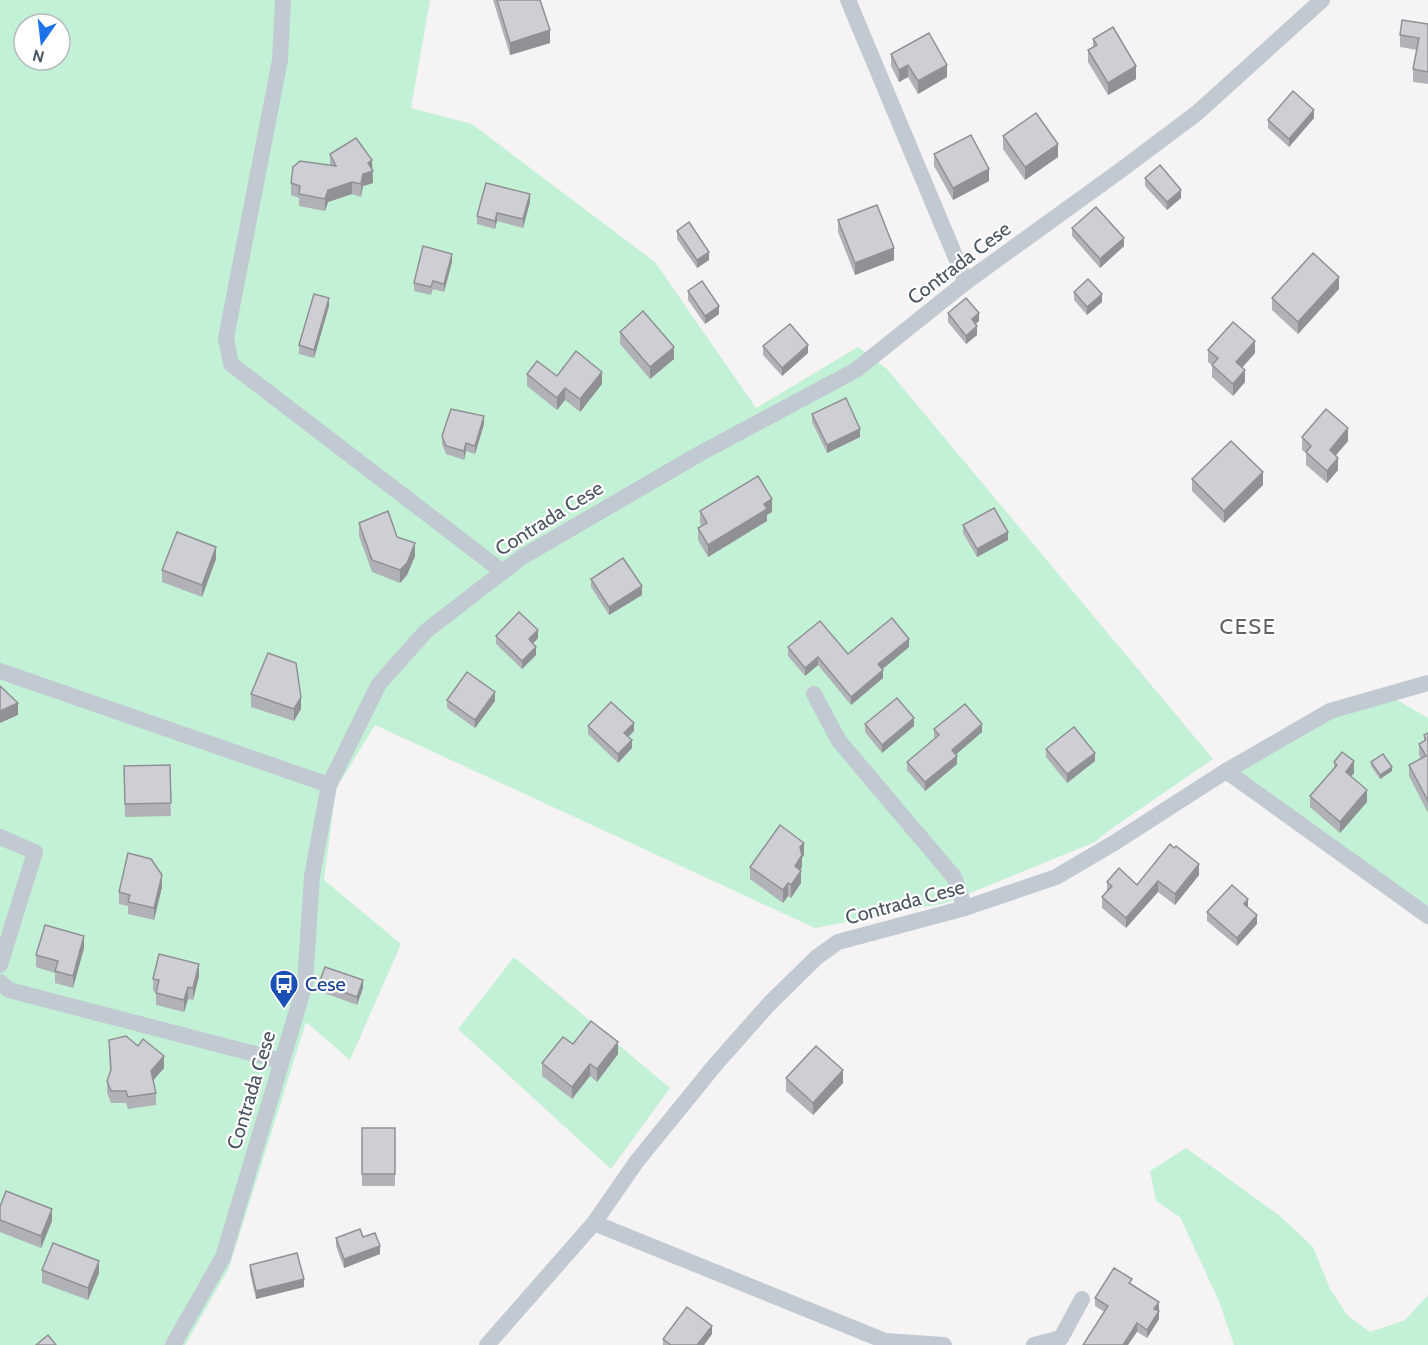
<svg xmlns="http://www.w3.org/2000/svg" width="1428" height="1345" viewBox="0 0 1428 1345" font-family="Cabin,sans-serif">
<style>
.green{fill:#c3f1d5;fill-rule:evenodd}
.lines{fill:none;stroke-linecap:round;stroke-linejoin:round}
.minor{stroke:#c1cad2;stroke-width:16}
.wall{fill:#b0b2b7}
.shaded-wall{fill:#909195}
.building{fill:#cdcfd5;stroke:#909195;stroke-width:1.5}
.labels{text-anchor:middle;stroke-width:4.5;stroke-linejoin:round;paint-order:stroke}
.street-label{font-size:20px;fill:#4a5661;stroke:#fff}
.transit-label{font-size:20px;fill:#164399;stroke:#fff;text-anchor:start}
.quarter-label{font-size:22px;letter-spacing:1.5px;fill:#5f6368;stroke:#fff}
</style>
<rect width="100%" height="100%" fill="#f5f3f3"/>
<g class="green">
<path d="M0 0H430L411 108 472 124 655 262 756 408 858 347 887 369 1213 759 1108 831 1095 842 946 903 815 928 375 725 336 789 324 880 401 944 350 1060 306 1022 229 1268 185 1345H0ZM24 24H60V60H24Z"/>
<path d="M1395 699 1428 718V910L1238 771 1337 715Z"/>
<path d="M514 957 670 1088 611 1169 458 1029Z"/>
<path d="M1186 1148 1280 1216 1313 1247 1330 1289 1348 1316 1370 1332 1405 1320 1428 1295V1345H1234L1219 1301 1180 1217 1156 1201 1150 1171Z"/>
</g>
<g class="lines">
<g class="minor">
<path d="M283 0 280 60 226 338 231 364 503 572"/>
<path d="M848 0 966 282"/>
<path d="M0 671 329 785"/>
<path d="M814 694 839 741 954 877 965 908"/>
<path d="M1226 771 1428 916"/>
<path d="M0 837 35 852 0 965"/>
<path d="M0 982 9 990 282 1061"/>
<path d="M594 1223 885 1341 886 1345"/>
<path d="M885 1341 944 1345"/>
<path d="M173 1345 223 1257 305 984 312 876 329 785 379 684 426 631 522 557 701 453 856 370 966 282 1121 170 1197 113 1322 0"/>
<path d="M487 1345 594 1223 637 1161 715 1065 770 1003 817 957 838 942 965 908 1056 877 1114 843 1226 771 1330 711 1428 683"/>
<path d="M1034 1345 1061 1338 1082 1299"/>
</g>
</g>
<g class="wall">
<path d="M493 0H540L550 43 510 55Z"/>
<path d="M1428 24V84L1413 82V69L1417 50 1400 47V35Z"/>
<path d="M1093 39 1136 79 1108 95 1088 62V50L1093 47Z"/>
<path d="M891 54 947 77 918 94 908 77 899 82 891 66Z"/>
<path d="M1314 118 1289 147 1268 128V120Z"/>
<path d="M1003 136 1058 157 1025 180 1003 149Z"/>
<path d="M330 154 372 169 373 183 363 186 361 197 352 194 328 202 325 211 299 206V198L291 195V183L330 165Z"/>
<path d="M934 154 989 181 953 200 934 166Z"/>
<path d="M1145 178 1181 198 1167 210 1145 186Z"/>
<path d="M530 202 523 228 497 221 495 229 477 224V216Z"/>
<path d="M838 220 894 260 855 275 838 232Z"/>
<path d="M1072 228 1124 246 1100 268 1072 236Z"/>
<path d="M677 231 709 260 697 268 677 239Z"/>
<path d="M452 262 444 292 433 289 431 295 414 291V283Z"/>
<path d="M1339 289 1298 334 1272 310V298Z"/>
<path d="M688 291 719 314 705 324 688 300Z"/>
<path d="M1074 292 1102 302 1087 315 1074 300Z"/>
<path d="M329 306 314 358 299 354V345Z"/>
<path d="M948 313 979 321 975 324 977 335 966 344 948 322Z"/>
<path d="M620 332 674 359 650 379 620 344Z"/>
<path d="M763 346 808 353 782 376 763 355Z"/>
<path d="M1208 350 1255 353 1242 368 1245 382 1233 396 1212 377V365L1208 362Z"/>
<path d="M527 374 557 376 602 384 580 412 565 400 557 410 527 386Z"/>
<path d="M812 414 860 437 827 453 812 422Z"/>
<path d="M484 424 475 454 466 451 464 460 446 454 442 444V436Z"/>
<path d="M1302 437 1348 441 1336 455 1338 470 1327 483 1306 465V453L1302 450Z"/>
<path d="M1192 479 1263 485 1224 523 1192 491Z"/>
<path d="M700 511 772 512 767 515V521L708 557 698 540V528L702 526 700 523Z"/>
<path d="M359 523 397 537 415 556 407 575 400 583 372 572 359 536Z"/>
<path d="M963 525 1008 540 977 557 963 533Z"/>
<path d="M216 559 202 597 162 582V570Z"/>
<path d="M591 579 642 595 609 615 591 587Z"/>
<path d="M496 636 538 638 533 643 536 655 522 669 496 644Z"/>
<path d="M788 647 848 654 909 647 882 669 883 678 851 705 818 665 805 676 788 656Z"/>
<path d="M251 694 301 709 294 721 251 707Z"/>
<path d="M447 700 495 701 475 728 447 708Z"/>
<path d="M865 724 914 726 882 753 865 732Z"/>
<path d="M588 726 634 731 628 737 632 748 618 763 588 734Z"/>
<path d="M934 729 982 732 956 754 957 764 925 791 907 770V762L935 739 934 737Z"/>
<path d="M1428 733V813L1409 776V765L1421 759 1419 755V744L1424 741V735Z"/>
<path d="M1046 749 1095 761 1067 783 1046 757Z"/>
<path d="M1334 762 1354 773 1351 777 1367 802 1340 833 1310 807V796L1334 769Z"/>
<path d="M1371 762 1392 771 1380 779 1371 766Z"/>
<path d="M170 765 171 816 125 817 124 766Z"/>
<path d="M804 855 802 858V867L800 870 801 883 791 898 788 896 783 903 750 879V867Z"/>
<path d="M1199 875 1175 905 1158 892 1126 928 1102 908V897L1107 891V882L1137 885Z"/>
<path d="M162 887 154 920 128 914V906L119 904V892Z"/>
<path d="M1248 907 1257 924 1237 946 1207 921V912Z"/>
<path d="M84 948 73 988 55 983V973L36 967V955Z"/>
<path d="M199 976 193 1000 188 999 184 1012 156 1005V992L153 991V979Z"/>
<path d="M319 983 363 988 357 1005 319 991Z"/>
<path d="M109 1040 164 1068 153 1080 156 1093V1105L128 1109 126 1103H111L107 1093V1081L110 1072Z"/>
<path d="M573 1044 618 1054 597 1082 590 1076 572 1099 542 1076V1063Z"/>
<path d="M786 1078 843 1083 813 1115 786 1091Z"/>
<rect x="362" y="1128" width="33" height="58"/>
<path d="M0 1207 52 1221 41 1248 0 1232Z"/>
<path d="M363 1237 380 1254 344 1268 336 1246V1238Z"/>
<path d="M250 1265 304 1287 256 1299 250 1273Z"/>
<path d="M42 1270 99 1273 88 1300 42 1283Z"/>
<path d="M1132 1285 1159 1310 1158 1311 1159 1319 1147 1338 1095 1306V1298Z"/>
<path d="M712 1334 704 1345H663V1339Z"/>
</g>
<g class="shaded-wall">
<path d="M550 30V43L510 55V43Z"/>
<path d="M908 65V77L899 82V70Z"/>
<path d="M947 65V77L918 94V81Z"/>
<path d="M1136 66V79L1108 95V83Z"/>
<path d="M1314 110V118L1289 147V139Z"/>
<path d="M1058 144V157L1025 180V167Z"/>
<path d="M372 160 373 183 363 186 361 197V184L363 174 368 163Z"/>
<path d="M989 169V181L953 200V188Z"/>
<path d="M352 182V194L328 202 325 211V199L328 190Z"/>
<path d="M1181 190V198L1167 210V202Z"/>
<path d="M530 194V202L523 228V219Z"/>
<path d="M497 213V221L495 229V221Z"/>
<path d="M1124 238V246L1100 268V259Z"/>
<path d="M894 248V260L855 275V263Z"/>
<path d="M709 252V260L697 268V260Z"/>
<path d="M452 254V262L444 292V284Z"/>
<path d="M1339 277V289L1298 334V322Z"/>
<path d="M1102 294V302L1087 315V307Z"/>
<path d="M329 298V306L314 358V350Z"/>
<path d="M719 306V314L705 324V316Z"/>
<path d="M979 313V321L972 327V319Z"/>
<path d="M977 326V335L966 344V336Z"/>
<path d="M1255 341V353L1236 374V362Z"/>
<path d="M808 345V353L782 376V368Z"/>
<path d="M674 347V359L650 379V367Z"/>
<path d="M1245 370V382L1233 396V384Z"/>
<path d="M602 372V384L580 412V399Z"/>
<path d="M565 388V400L557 410V398Z"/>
<path d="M484 416V424L475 454V446Z"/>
<path d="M1348 428V441L1330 462V450Z"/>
<path d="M860 429V437L827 453V445Z"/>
<path d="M466 443V451L464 460V451Z"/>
<path d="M1338 458V470L1327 483V471Z"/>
<path d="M1263 472V485L1224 523V511Z"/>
<path d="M772 499V512L767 515V521L708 557V545Z"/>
<path d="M1008 532V540L977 557V549Z"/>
<path d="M415 543V556L407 575 400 583V570Z"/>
<path d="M216 547V559L202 597V585Z"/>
<path d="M642 586V595L609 615V607Z"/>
<path d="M538 630V638L529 648V639Z"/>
<path d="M909 639V647L878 673V664Z"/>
<path d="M536 647V655L522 669V661Z"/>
<path d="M818 657V665L805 676V668Z"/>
<path d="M883 670V678L851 705V697Z"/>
<path d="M495 692V701L475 728V720Z"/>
<path d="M301 697V709L294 721V709Z"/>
<path d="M18 703V715L0 723V711Z"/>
<path d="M914 718V726L882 753V745Z"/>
<path d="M634 723V731L624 741V733Z"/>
<path d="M982 724V732L952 758V750Z"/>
<path d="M632 740V748L618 763V754Z"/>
<path d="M1095 753V761L1067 783V774Z"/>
<path d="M957 756V764L925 791V782Z"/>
<path d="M1354 761V773L1346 783V772Z"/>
<path d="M1392 767V771L1380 779V775Z"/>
<path d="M1367 790V802L1340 833V822Z"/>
<path d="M804 843V855L802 858V867L795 878V866L800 847Z"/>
<path d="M1199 864V875L1175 905V894Z"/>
<path d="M801 871V883L791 898V885Z"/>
<path d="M162 875V887L154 920V908Z"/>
<path d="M1158 881V892L1126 928V918Z"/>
<path d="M788 883V896L783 903V890Z"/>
<path d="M1248 899V907L1244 912V904Z"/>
<path d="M1257 915V924L1237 946V938Z"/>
<path d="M84 936V948L73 988V976Z"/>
<path d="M199 964V976L193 1000V988Z"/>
<path d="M363 980V988L357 1005V997Z"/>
<path d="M188 987V999L184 1012V1000Z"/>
<path d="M618 1042V1054L597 1082V1069Z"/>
<path d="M164 1056V1068L151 1083V1071Z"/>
<path d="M590 1064V1076L572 1099V1087Z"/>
<path d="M843 1070V1083L813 1115V1103Z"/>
<path d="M52 1209V1221L41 1248V1236Z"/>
<path d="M380 1246V1254L344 1268V1259Z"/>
<path d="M99 1261V1273L88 1300V1288Z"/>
<path d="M304 1279V1287L256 1299V1291Z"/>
<path d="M1159 1302V1310L1154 1317V1309Z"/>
<path d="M1159 1311V1319L1147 1338V1330Z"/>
<path d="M1137 1323V1332L1128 1345H1123Z"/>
<path d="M712 1326V1334L704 1345H697Z"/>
</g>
<g class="building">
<path d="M497 0H540L550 30 510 43Z"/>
<path d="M1402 20 1428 24V72L1413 69 1419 38 1400 35Z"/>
<path d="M1113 27 1136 66 1108 83 1088 50 1097 45 1093 39Z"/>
<path d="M929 33 947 65 918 81 908 65 899 70 891 54Z"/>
<path d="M1293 91 1314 110 1289 139 1268 120Z"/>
<path d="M1036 113 1058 144 1025 167 1003 136Z"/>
<path d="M971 135 989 169 953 188 934 154Z"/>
<path d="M356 138 372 160 368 163 373 171 363 174 361 184 352 182 328 190 325 199 299 194 300 186 291 183 293 167 300 161 336 166 330 154Z"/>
<path d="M1160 165 1181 190 1167 202 1145 178Z"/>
<path d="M486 183 530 194 523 219 497 213 495 221 477 216Z"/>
<path d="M877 205 894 248 855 263 838 220Z"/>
<path d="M1096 207 1124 238 1100 259 1072 228Z"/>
<path d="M689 222 709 252 697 260 677 231Z"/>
<path d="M423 246 452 254 444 284 433 281 431 287 414 283Z"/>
<path d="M1313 253 1339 277 1298 322 1272 298Z"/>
<path d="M1088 279 1102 294 1087 307 1074 292Z"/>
<path d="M702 281 719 306 705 316 688 291Z"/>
<path d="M314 294 329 298 314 350 299 345Z"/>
<path d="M966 298 979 313 972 319 977 326 966 336 948 313Z"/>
<path d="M643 311 674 347 650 367 620 332Z"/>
<path d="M1233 322 1255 341 1236 362 1245 370 1233 384 1212 365 1218 358 1208 350Z"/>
<path d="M790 324 808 345 782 368 763 346Z"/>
<path d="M576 351 602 372 580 399 565 388 557 398 527 374 537 361 557 376Z"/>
<path d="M846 398 860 429 827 445 812 414Z"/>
<path d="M451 409 484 416 475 446 466 443 464 451 446 446 442 436Z"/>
<path d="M1326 409 1348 428 1330 450 1338 458 1327 471 1306 452 1311 446 1302 437Z"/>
<path d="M1231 441 1263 472 1224 511 1192 479Z"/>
<path d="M758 476 772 499 764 504 767 509 708 545 698 528 707 523 700 511Z"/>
<path d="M994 508 1008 532 977 549 963 525Z"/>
<path d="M388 511 397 537 415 543 407 563 400 570 372 560 359 523Z"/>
<path d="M177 532 216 547 202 585 162 570Z"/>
<path d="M623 558 642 586 609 607 591 579Z"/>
<path d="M519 612 538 630 529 639 536 647 522 661 496 636Z"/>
<path d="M892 618 909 639 878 664 883 670 851 697 818 657 805 668 788 647 820 621 848 654Z"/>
<path d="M268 653 296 663 301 697 294 709 251 694Z"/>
<path d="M467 672 495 692 475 720 447 700Z"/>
<path d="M0 686 18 703 0 711Z"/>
<path d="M897 698 914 718 882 745 865 724Z"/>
<path d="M611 702 634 723 624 733 632 740 618 754 588 726Z"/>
<path d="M965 704 982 724 952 750 957 756 925 782 907 762 939 735 934 729Z"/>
<path d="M1074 727 1095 753 1067 774 1046 749Z"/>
<path d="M1428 733V801L1409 765 1426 756 1419 744 1426 740 1424 735Z"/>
<path d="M1342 752 1354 761 1346 772 1367 790 1340 822 1310 796 1337 765 1334 762Z"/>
<path d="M1383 754 1392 767 1380 775 1371 762Z"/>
<path d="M170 765 171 803 125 804 124 766Z"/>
<path d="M780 825 804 843 800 847 802 855 795 866 801 871 791 885 788 883 783 890 750 867Z"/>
<path d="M1170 844 1174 848 1176 846 1199 864 1175 894 1158 881 1126 918 1102 897 1112 886 1107 882 1119 868 1137 885Z"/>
<path d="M128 853 151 859 162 875 154 908 128 902 130 895 119 892Z"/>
<path d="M1232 885 1248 899 1244 904 1257 915 1237 938 1207 912Z"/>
<path d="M45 925 84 936 73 976 55 971 58 961 36 955Z"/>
<path d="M159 954 199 964 193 988 188 987 184 1000 156 993 159 980 153 979Z"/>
<path d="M325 967 363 980 357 997 319 983Z"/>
<path d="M591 1021 618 1042 597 1069 590 1064 572 1087 542 1063 563 1037 573 1044Z"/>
<path d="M126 1036 138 1046 143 1039 164 1056 151 1071 156 1093 128 1097 126 1091H111L107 1081 111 1070 109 1040Z"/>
<path d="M816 1046 843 1070 813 1103 786 1078Z"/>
<rect x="362" y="1128" width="33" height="46"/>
<path d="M6 1191 52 1209 41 1236 0 1220V1207Z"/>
<path d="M360 1229 363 1237 375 1233 380 1246 344 1259 336 1238Z"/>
<path d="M53 1243 99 1261 88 1288 42 1270Z"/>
<path d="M297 1253 304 1279 256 1291 250 1265Z"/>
<path d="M1114 1268 1132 1279 1129 1283 1159 1302 1154 1309 1159 1311 1147 1330 1137 1323 1123 1345H1083L1108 1306 1095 1298Z"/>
<path d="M687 1307 712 1326 697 1345H671L663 1339Z"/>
<path d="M48 1335 56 1345H36Z"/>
</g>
<defs>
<g id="bus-pin" transform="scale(1.5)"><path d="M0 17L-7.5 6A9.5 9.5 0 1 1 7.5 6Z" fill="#1a4fb4" stroke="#fff"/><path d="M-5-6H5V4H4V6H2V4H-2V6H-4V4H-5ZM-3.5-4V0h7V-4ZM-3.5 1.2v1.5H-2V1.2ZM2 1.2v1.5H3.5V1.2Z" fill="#fff"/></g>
</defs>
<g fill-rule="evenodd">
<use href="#bus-pin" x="284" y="984"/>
</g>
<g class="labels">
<g class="street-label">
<text transform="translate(959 263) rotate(-37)" y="7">Contrada Cese</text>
<text transform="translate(549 518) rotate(-32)" y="7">Contrada Cese</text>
<text transform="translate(905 902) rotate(-15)" y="7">Contrada Cese</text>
<text transform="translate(251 1090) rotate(-73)" y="7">Contrada Cese</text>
</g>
<g class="transit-label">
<text x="305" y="991">Cese</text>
</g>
<g class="quarter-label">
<text x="1248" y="634">CESE</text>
</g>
</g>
<g transform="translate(42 42) rotate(194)"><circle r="28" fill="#ffffff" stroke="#b7bbc0" stroke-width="1.5"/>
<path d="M0-4.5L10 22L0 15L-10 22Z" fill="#1a73e8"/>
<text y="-9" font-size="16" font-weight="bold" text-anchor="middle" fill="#4a5661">N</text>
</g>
</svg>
